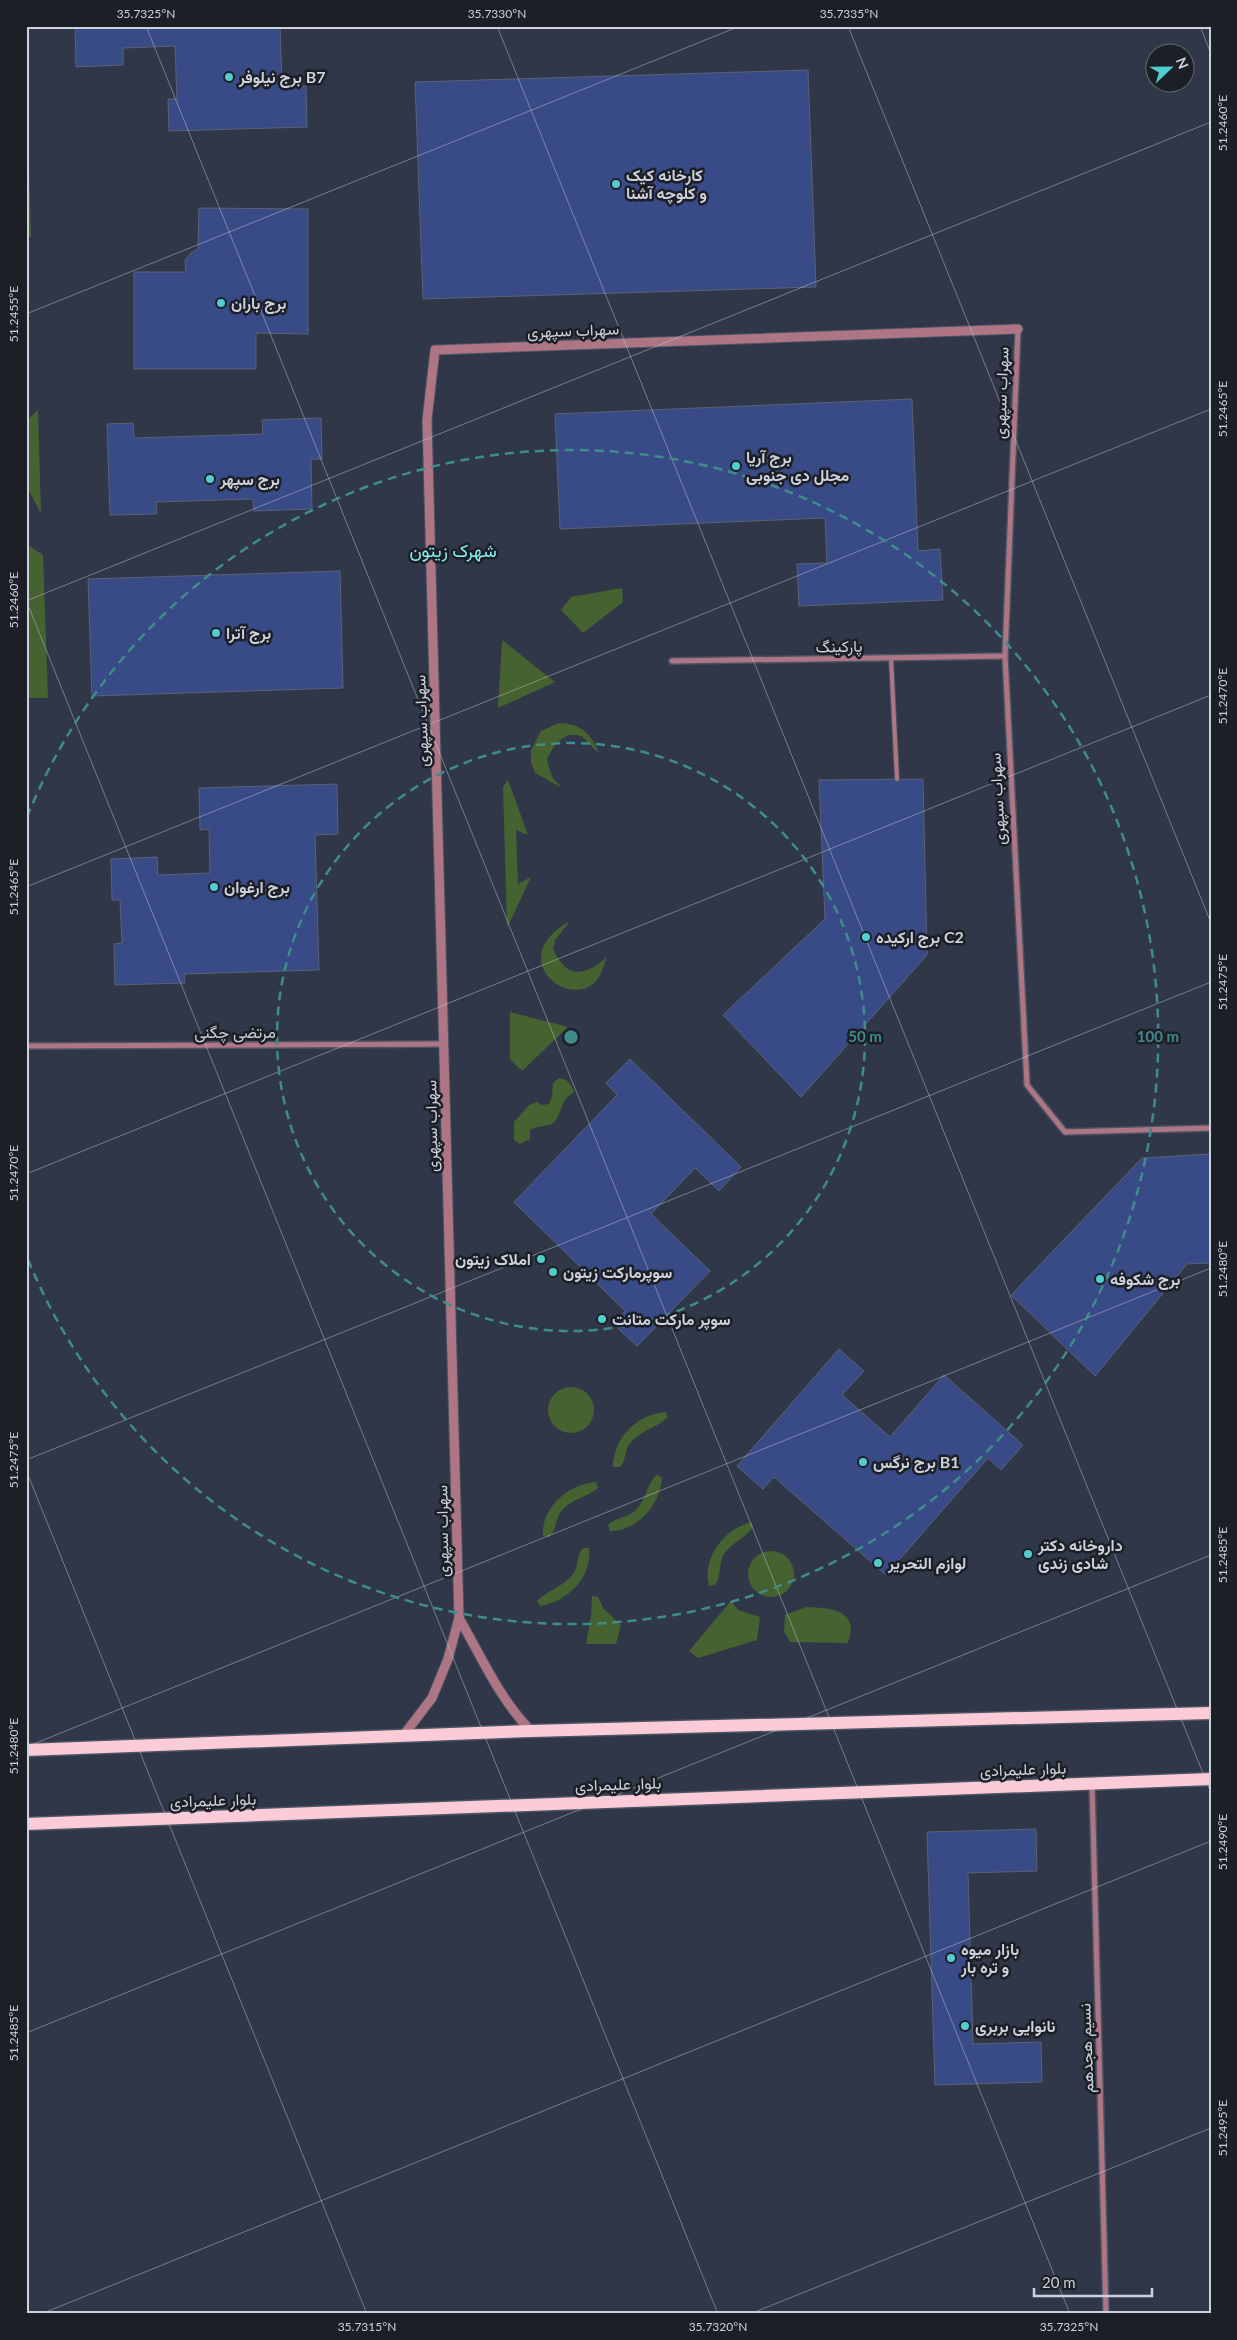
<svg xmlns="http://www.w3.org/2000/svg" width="1237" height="2340" viewBox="0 0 1237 2340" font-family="Lato,Vazirmatn,sans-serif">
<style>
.green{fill:#466231}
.building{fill:#384b86;stroke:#5b6275}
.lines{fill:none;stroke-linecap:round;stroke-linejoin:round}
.service-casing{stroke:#4c5363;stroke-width:6}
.minor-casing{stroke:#4c5363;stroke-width:8}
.tertiary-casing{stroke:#4c5363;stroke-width:11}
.primary-casing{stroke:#4c5363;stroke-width:15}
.service{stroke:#ae7685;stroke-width:4}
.minor{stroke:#ae7685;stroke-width:5}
.tertiary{stroke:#ae7685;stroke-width:9}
.primary{stroke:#fbccd7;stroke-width:12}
.ticks{fill:none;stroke:#cdd1dc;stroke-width:1;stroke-opacity:0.45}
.ring{fill:none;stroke:#3e8d8a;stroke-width:2.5;stroke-dasharray:9 6}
.poi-dot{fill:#52cdce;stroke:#1c1f26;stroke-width:2}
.labels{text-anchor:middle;stroke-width:5;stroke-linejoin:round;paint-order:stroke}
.poi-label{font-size:16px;font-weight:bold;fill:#cdd1dc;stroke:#1c1f26;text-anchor:start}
.street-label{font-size:16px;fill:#cdd1dc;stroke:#1c1f26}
.neighbourhood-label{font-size:18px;fill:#87f3f3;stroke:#1c1f26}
.centre{fill:#3e8d8a;stroke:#1c1f26;stroke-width:2.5}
.ring-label{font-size:15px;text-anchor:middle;font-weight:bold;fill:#3e8d8a;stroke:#1c1f26;stroke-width:5;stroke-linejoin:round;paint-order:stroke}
.neatline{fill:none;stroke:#cdd1dc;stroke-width:2}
.ticks-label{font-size:12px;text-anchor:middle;fill:#cdd1dc}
</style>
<rect width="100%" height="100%" fill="#303748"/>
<g class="green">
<path d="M26 158H29L31 237H26Z"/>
<path d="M38 410 41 514 26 485V421Z"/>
<path d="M26 544 43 555 48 698H26Z"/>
<path d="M622 588 623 602 583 633 561 610 571 597Z"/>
<path d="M502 640 555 682 498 708Z"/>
<path d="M559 723C581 723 591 734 599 753 593 749 588 741 582 737 565 728 552 747 547 760L552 777 562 788 535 773 531 762V750L541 731Z"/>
<path d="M508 780 528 835 516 830 518 884 531 877 507 928 503 787Z"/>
<path d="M570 921 555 940 553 949C567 980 585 976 607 957 604 965 600 979 593 984 564 1007 506 957 570 921Z"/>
<path d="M510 1012 568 1027 522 1071 510 1059Z"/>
<path d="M559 1078C568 1079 571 1084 574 1092 560 1101 563 1109 556 1120 552 1127 538 1125 530 1130V1139L520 1144 514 1140V1122L529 1105 537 1102 542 1105 549 1104 552 1097 553 1083Z"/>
<circle cx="571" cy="1410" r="23"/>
<path d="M666 1412 668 1417C657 1428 643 1429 631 1442 624 1449 627 1460 620 1467H613C613 1438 637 1414 666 1412Z"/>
<path d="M656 1475 662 1477C661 1504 638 1531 610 1531L608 1525C616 1517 628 1518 636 1510 646 1499 647 1485 656 1475Z"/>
<path d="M596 1482 598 1488C587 1497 573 1499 563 1509 555 1517 557 1530 549 1537L543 1536C541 1507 569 1484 596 1482Z"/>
<path d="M751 1522 753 1527C746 1538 732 1542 724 1554 718 1564 722 1576 715 1585L709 1586C702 1558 724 1529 751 1522Z"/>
<path d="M583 1548H589C593 1577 567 1602 540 1606L537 1601C548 1590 563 1587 573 1574 579 1566 576 1556 583 1548Z"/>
<circle cx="771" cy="1574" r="23"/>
<path d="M592 1596 598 1597 604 1609 621 1625 616 1644H586L591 1616Z"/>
<path d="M731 1601 738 1610 760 1617 757 1640 698 1658 689 1651Z"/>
<path d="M807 1607C821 1608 848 1607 851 1627 851 1632 849 1639 848 1643L790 1642 784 1631 785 1615Z"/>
</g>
<g class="building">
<path d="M75 26H280L282 87 306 86 307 127 169 131 168 99H177L175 46 123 48V65L76 67Z"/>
<path d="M808 70 816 287 423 299 415 82Z"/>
<path d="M199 208 308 209V334L256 333V369H134V272H186L185 260 191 253 198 249Z"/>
<path d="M912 399 918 551 940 549 943 600 799 606 797 564 827 563 825 518 560 529 555 414Z"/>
<path d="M321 418 322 459H311L312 509 254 511 253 499 156 502 157 514 110 515 107 424 133 423 134 438 263 434 262 420Z"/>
<path d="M340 571 343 688 92 696 88 579Z"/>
<path d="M923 779 927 955 801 1097 723 1015 825 919 819 780Z"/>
<path d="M337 784 338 834 315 835 319 970 184 974 185 983 115 985 114 944 122 943 120 900H112L111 859 157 857 158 875 210 873 209 829 200 830 199 788Z"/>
<path d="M630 1059 741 1167 719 1191 695 1168 651 1214 710 1271 637 1346 613 1324 625 1311 514 1202 617 1095 606 1083Z"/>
<path d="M1211 1154V1263L1187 1264 1095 1376 1011 1295 1142 1158Z"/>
<path d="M839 1349 864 1371 842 1395 890 1437 944 1375 1023 1445 1001 1470 988 1458 886 1575 774 1477 763 1489 737 1466Z"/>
<path d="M1036 1829 1037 1871 968 1873 973 2044 1041 2042 1042 2082 935 2085 927 1832Z"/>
</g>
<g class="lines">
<g class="service-casing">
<path id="service" d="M891 658 897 779"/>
</g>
<g class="minor-casing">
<g id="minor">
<path d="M1018 329 1005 656 1027 1085 1065 1132 1211 1128"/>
<path d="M672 661 1005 656"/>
<path d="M26 1046 444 1044"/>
<path d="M1092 1783 1106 2314"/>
</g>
</g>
<g class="tertiary-casing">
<g id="tertiary">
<path d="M459 1618C482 1658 499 1698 531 1731"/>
<path d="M403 1736 432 1698 448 1659 459 1618 427 420 435 350 1018 329"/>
</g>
</g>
<g class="primary-casing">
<g id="primary">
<path d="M26 1750 531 1731 1211 1713"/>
<path d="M26 1824 1211 1779"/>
</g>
</g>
<use href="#service" class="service"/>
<use href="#minor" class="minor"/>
<use href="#tertiary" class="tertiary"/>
<use href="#primary" class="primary"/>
</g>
<path class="ticks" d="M146 26 1070 2314M497 26 1211 1793M848 26 1211 923M1200 26 1211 54M26 28 31 26M26 314 740 26M26 600 718 2314M26 601 1211 122M26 887 1211 409M26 1174 1211 695M26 1460 1211 982M26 1470 367 2314M26 1747 1211 1268M26 2033 1211 1555M41 2314 1211 1841M750 2314 1211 2128"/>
<g class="ring">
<circle cx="571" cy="1037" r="294"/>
<path d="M27 817A587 587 0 1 1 27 1257"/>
</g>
<g class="poi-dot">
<circle cx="229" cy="77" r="5"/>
<circle cx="616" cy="184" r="5"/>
<circle cx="221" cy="303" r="5"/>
<circle cx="736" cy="466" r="5"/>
<circle cx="210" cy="479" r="5"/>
<circle cx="216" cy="633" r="5"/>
<circle cx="214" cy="887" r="5"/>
<circle cx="866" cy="937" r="5"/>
<circle cx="541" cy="1259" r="5"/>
<circle cx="553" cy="1272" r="5"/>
<circle cx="1100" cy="1279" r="5"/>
<circle cx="602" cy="1319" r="5"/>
<circle cx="863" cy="1462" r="5"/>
<circle cx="1028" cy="1554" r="5"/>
<circle cx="878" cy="1563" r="5"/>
<circle cx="951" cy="1958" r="5"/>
<circle cx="965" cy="2026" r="5"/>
</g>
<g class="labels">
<g class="poi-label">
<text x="239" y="83">برج نیلوفر B7</text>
<text x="626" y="181">کارخانه کیک<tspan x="626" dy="18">و کلوچه آشنا</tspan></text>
<text x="231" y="309">برج باران</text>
<text x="746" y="463">برج آریا<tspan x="746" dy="18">مجلل دی جنوبی</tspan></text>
<text x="220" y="485">برج سپهر</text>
<text x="226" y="639">برج آترا</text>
<text x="224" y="893">برج ارغوان</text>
<text x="876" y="943">برج ارکیده C2</text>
<text x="531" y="1265" text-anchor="end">املاک زیتون</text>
<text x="563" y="1278">سوپرمارکت زیتون</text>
<text x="1110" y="1285">برج شکوفه</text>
<text x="612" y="1325">سوپر مارکت متانت</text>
<text x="873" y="1468">برج نرگس B1</text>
<text x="1038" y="1551">داروخانه دکتر<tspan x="1038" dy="18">شادی زندی</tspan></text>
<text x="888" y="1569">لوازم التحریر</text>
<text x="961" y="1955">بازار میوه<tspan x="961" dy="18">و تره بار</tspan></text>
<text x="975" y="2032">نانوایی بربری</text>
</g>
<g class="street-label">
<text transform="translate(573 330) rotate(-2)" y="6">سهراب سپهری</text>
<text transform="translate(1001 393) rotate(-88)" y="6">سهراب سپهری</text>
<text transform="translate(839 646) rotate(-1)" y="6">پارکینگ</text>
<text transform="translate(421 721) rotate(-92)" y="6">سهراب سپهری</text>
<text transform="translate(997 799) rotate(-93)" y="6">سهراب سپهری</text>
<text x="235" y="1038">مرتضی چگنی</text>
<text transform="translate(431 1126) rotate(-91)" y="6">سهراب سپهری</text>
<text transform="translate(442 1531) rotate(-91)" y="6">سهراب سپهری</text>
<text transform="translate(1023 1769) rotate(-2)" y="6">بلوار علیمرادی</text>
<text transform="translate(618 1784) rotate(-2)" y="6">بلوار علیمرادی</text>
<text transform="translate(213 1800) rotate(-2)" y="6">بلوار علیمرادی</text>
<text transform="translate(1086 2048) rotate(-92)" y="6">نسیم هجدهم</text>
</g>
<g class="neighbourhood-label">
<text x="453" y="557">شهرک زیتون</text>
</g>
</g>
<circle cx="571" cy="1037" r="8" class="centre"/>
<g class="ring-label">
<text x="865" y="1042">50 m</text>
<text x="1158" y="1042">100 m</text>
</g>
<rect width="1237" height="2340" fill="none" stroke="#1c1f26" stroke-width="55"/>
<g transform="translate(1170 68) rotate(68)"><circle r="24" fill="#1c1f26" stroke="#63666f"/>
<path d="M0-4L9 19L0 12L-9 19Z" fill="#52cdce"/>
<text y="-8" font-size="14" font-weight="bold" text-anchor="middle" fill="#cdd1dc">N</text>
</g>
<path d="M1034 2288v8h118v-8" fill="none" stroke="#cdd1dc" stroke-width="2.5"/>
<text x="1042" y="2288" font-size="15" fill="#cdd1dc" stroke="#1c1f26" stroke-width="4" paint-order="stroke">20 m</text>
<rect x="28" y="28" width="1182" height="2284" class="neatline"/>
<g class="ticks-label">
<text x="146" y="18">35.7325°N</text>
<text x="497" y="18">35.7330°N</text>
<text x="849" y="18">35.7335°N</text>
<text transform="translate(1223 123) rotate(-90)" y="4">51.2460°E</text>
<text transform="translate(14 314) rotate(-90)" y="4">51.2455°E</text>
<text transform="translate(1223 409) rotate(-90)" y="4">51.2465°E</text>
<text transform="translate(14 600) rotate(-90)" y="4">51.2460°E</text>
<text transform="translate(1223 696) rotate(-90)" y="4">51.2470°E</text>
<text transform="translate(14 887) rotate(-90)" y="4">51.2465°E</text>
<text transform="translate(1223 982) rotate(-90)" y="4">51.2475°E</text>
<text transform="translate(14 1173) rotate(-90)" y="4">51.2470°E</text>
<text transform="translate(1223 1269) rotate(-90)" y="4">51.2480°E</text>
<text transform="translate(14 1460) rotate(-90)" y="4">51.2475°E</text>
<text transform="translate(1223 1555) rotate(-90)" y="4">51.2485°E</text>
<text transform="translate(14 1746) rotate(-90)" y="4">51.2480°E</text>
<text transform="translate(1223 1842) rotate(-90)" y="4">51.2490°E</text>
<text transform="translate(14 2033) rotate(-90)" y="4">51.2485°E</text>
<text transform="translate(1223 2128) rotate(-90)" y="4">51.2495°E</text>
<text x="367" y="2331">35.7315°N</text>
<text x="718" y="2331">35.7320°N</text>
<text x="1069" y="2331">35.7325°N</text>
</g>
</svg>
